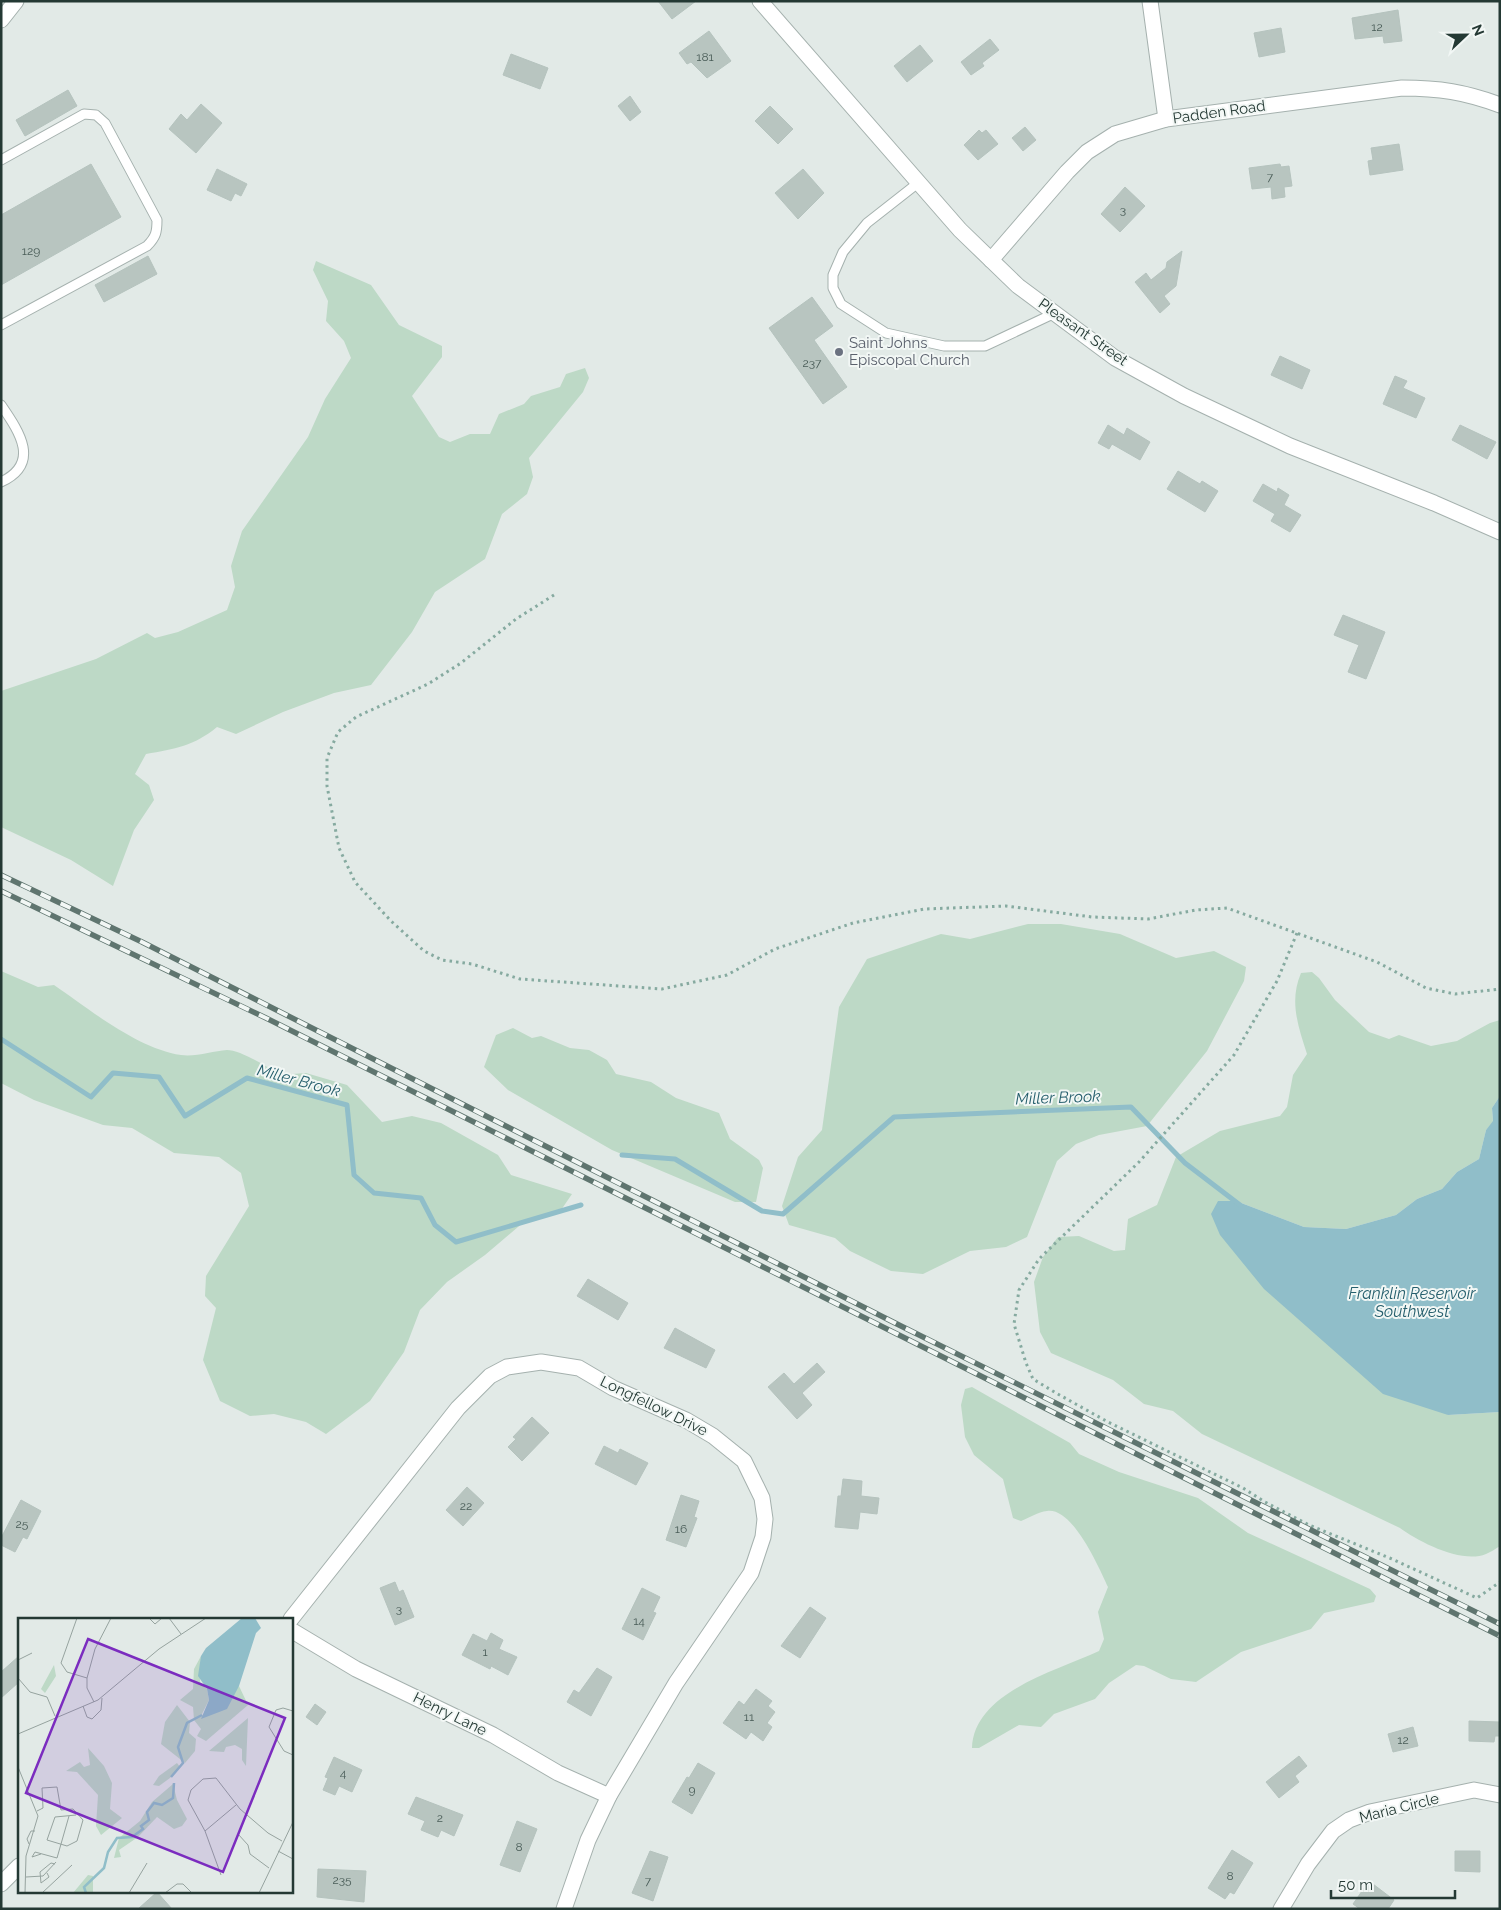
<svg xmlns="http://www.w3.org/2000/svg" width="1501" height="1910" viewBox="0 0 1501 1910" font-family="Raleway,sans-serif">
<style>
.green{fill:#bdd9c6}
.water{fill:#90bec9}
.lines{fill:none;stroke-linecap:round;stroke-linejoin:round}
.stream{stroke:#90bec9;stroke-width:5}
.building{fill:#b8c5c0;stroke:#b5c3be}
.service-casing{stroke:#a5b1ae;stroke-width:11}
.minor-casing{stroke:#a5b1ae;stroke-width:17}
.tertiary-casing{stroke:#a5b1ae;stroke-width:17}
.path{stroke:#86aaa0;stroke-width:3;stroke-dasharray:2.5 4;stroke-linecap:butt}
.service{stroke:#fff;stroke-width:9}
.minor{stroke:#fff;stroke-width:15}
.tertiary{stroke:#fff;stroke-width:15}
.rail-casing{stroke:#5f756f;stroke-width:5.5}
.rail{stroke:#f2f7f5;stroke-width:4;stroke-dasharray:11;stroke-linecap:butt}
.worship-dot{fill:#6b7280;stroke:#f2f7f5;stroke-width:2}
.labels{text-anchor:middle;stroke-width:4;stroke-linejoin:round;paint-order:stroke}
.number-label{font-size:12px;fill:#495c57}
.street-label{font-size:15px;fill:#243934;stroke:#f2f7f5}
.worship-label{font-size:15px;fill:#5b616d;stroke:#f2f7f5;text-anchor:start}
.water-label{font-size:16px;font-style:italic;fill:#265f6d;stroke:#f2f7f5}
.inset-river{fill:none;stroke:#90bec9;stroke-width:2.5}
.inset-road{fill:none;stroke:#96a39f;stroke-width:1}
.view{fill:#7b2cbf;fill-opacity:0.15;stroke:#7b2cbf;stroke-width:2.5}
.inset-edge{fill:none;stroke:#243934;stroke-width:2.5}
</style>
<rect width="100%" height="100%" fill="#e2eae7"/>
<g class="green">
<path d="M316 261 371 285 399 325 442 346V357L412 396 439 437 450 442 470 434H490L499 414 524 404 531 396 560 387 566 374 585 368 589 378 583 392 529 458 533 477 527 494 502 514 485 559 435 592 412 632 371 685 334 693 283 712 236 734 217 727C194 746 175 749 146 754L135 774 149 785 154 800 134 830 113 886 71 860 1 827V691L96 659 147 633 155 638 178 632 227 610 235 587 231 566 242 531 308 437 325 399 351 358 344 341 326 321 328 301 313 270Z"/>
<path d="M1028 924H1061L1120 934 1176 958 1214 951 1246 967 1244 981 1207 1051 1147 1126 1099 1135 1076 1144 1057 1161 1027 1237 1006 1247 970 1251 923 1274 891 1271 850 1251 835 1238 789 1225 782 1206 798 1157 822 1130 839 1007 867 959 941 934 970 939Z"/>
<path d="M1 971 38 987 54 985C89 1009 138 1049 181 1055 196 1057 213 1051 227 1050 240 1050 269 1067 279 1075L306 1073 347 1085 382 1122 412 1116 441 1123 498 1155 511 1175 572 1194 559 1213 525 1221 485 1255 447 1282 420 1310 404 1352 370 1401 326 1434 306 1422 274 1414 250 1416 220 1401 203 1360 216 1308 205 1296 206 1276 249 1206 241 1173 219 1157 174 1153 132 1128 103 1125 34 1100 1 1083Z"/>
<path d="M1312 972 1319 978 1335 1000 1369 1032 1389 1039 1399 1035 1431 1046 1457 1041 1490 1023 1500 1020V1096L1492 1108 1493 1122 1486 1130 1479 1159 1457 1172 1442 1189 1417 1199 1396 1215 1346 1229 1304 1227 1236 1201 1448 1415 1500 1412V1546C1495 1549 1491 1552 1486 1554 1462 1564 1419 1542 1400 1528L1202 1434 1173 1411 1144 1404 1113 1380 1051 1353 1040 1332 1034 1282 1043 1257 1058 1237 1079 1236 1114 1251 1125 1250 1128 1219 1157 1205 1176 1157 1220 1131 1280 1116 1287 1107 1293 1075 1307 1054C1298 1026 1289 1001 1301 973Z"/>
<path d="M513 1028 532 1038 541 1036 570 1048 589 1050 607 1060 616 1074 651 1082 676 1098 719 1113 730 1139 759 1160 763 1168 756 1202H735L612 1150 508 1090 484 1067 496 1035Z"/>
<path d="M972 1387 1070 1443 1079 1454 1119 1472 1198 1498 1248 1533 1370 1589 1376 1596 1374 1602 1324 1613 1311 1629 1241 1652 1196 1682 1171 1679 1144 1666 1136 1665 1109 1683 1095 1699 1054 1714 1041 1727 1019 1725 979 1748H972C974 1692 1056 1671 1099 1651L1104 1639 1098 1612 1108 1587C1099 1568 1073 1507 1047 1511 1038 1512 1029 1518 1021 1521L1013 1518 1003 1479 974 1455 965 1437 961 1405 965 1389Z"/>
</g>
<path class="water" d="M1500 1096V1412L1448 1415 1383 1394 1264 1289 1220 1235 1211 1214 1218 1201H1236L1304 1227 1346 1229 1396 1215 1417 1199 1442 1189 1457 1172 1479 1159 1486 1130 1493 1121 1492 1108Z"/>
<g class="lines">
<g class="stream">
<path d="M1 1039 91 1097 113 1073 159 1077 185 1116 247 1078 347 1105 354 1175 374 1193 421 1198 435 1225 456 1242 581 1205"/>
<path d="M622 1155 675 1159 762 1211 783 1214 894 1117 1131 1107 1185 1163 1240 1205"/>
</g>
</g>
<g class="building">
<path d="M658 1H696L672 19Z"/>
<path d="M1398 10 1402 41 1384 43 1383 36 1355 39 1352 18Z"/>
<path d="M1281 28 1285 52 1259 57 1254 33Z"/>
<path d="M709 31 731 61 707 78 691 62 687 64 679 53Z"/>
<path d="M990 39 999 50 982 63 984 66 971 75 961 62Z"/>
<path d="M920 45 933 61 907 82 894 66Z"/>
<path d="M511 54 548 68 540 89 503 75Z"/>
<path d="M68 90 77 106 25 136 16 120Z"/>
<path d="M630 96 641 112 630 121 618 106Z"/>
<path d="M201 104 222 123 196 153 169 129 181 114 187 120Z"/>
<path d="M770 106 793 129 778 144 755 121Z"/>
<path d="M1025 127 1036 140 1023 151 1012 138Z"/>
<path d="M979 130 982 133 986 130 998 144 978 160 964 145Z"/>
<path d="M1399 144 1403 170 1370 175 1368 161 1373 160 1371 148Z"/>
<path d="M91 164 121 217 1 285V215Z"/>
<path d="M1280 164 1281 167 1289 166 1292 186 1284 187 1285 197 1272 199 1271 187 1252 189 1249 168Z"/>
<path d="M217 169 247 184 241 196 235 193 231 201 207 190Z"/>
<path d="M803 169 824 193 798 219 775 193Z"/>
<path d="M1125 187 1145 206 1120 232 1101 214Z"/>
<path d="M1182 251 1176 286 1164 296 1170 304 1160 313 1135 282 1146 273 1151 280 1166 268 1167 262Z"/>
<path d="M148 256 157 274 104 302 95 285Z"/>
<path d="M812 297 833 326 814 340 847 387 823 404 769 328Z"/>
<path d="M1280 356 1310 370 1302 389 1271 375Z"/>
<path d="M1395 376 1407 381 1403 388 1425 398 1416 418 1383 404Z"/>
<path d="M1108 425 1124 435 1127 428 1150 442 1140 460 1112 444 1109 449 1098 443Z"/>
<path d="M1460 425 1496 442 1487 459 1452 440Z"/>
<path d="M1178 471 1200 484 1202 481 1218 491 1205 512 1167 489Z"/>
<path d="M1263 484 1277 492 1278 488 1289 495 1284 505 1301 515 1290 532 1271 521 1275 514 1253 501Z"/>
<path d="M1343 615 1385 632 1366 679 1348 672 1359 645 1334 635Z"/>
<path d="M588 1279 628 1303 618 1320 577 1296Z"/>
<path d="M675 1328 715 1350 706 1368 664 1348Z"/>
<path d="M817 1363 825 1372 802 1393 812 1405 797 1419 768 1387 784 1373 794 1384Z"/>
<path d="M532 1417 549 1433 522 1461 508 1447 516 1439 513 1437Z"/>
<path d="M604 1446 618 1453 620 1449 648 1463 636 1485 595 1464Z"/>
<path d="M843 1479 862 1481 861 1496 879 1498 877 1514 860 1512 858 1529 835 1527 838 1496H841Z"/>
<path d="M467 1487 484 1503 463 1526 446 1510Z"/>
<path d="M681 1495 699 1501 694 1517 697 1518 686 1547 666 1540Z"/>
<path d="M21 1500 41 1511 27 1539 23 1537 15 1552 1 1545V1538Z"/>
<path d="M395 1582 399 1592 403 1590 414 1617 395 1625 380 1588Z"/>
<path d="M642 1588 660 1597 653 1612 656 1613 643 1640 622 1629Z"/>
<path d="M810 1607 826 1618 800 1658 781 1646Z"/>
<path d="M491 1633 503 1640 499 1649 517 1657 508 1675 491 1666 490 1669 462 1655 473 1634 487 1641Z"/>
<path d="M19 1656V1682L1 1698V1672Z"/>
<path d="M597 1668 612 1677 591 1716 567 1702 574 1690 579 1693Z"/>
<path d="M756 1689 772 1701 768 1706 775 1712 767 1723 772 1727 763 1741 751 1732 746 1739 723 1723 739 1701 744 1705Z"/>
<path d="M315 1704 326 1712 317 1725 306 1717Z"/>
<path d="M1469 1721 1500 1722V1736H1495L1494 1742 1469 1741Z"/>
<path d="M1413 1727 1418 1746 1393 1752 1388 1734Z"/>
<path d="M1299 1756 1307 1766 1295 1776 1299 1782 1279 1798 1266 1782Z"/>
<path d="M334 1757 362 1770 352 1792 339 1786 335 1795 323 1790 328 1778 325 1777Z"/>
<path d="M698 1763 715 1773 692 1814 672 1802 687 1777 689 1778Z"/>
<path d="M416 1797 463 1815 454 1836 441 1830 438 1837 421 1830 425 1821 408 1814Z"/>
<path d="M517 1821 537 1829 520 1872 500 1865Z"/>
<path d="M1232 1850 1253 1863 1234 1894 1230 1892 1225 1899 1208 1888Z"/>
<path d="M650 1851 668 1857 653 1901 632 1893Z"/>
<path d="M1455 1851H1480V1872L1455 1871Z"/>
<path d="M318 1869 366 1871 364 1902 317 1897Z"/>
<path d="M1369 1881 1394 1900 1388 1909H1360L1353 1904Z"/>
<path d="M157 1892 172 1909H138Z"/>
</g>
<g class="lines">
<g class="service-casing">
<g id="service">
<path d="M1 160 84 114 96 115 105 123 157 220C157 232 156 237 147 246L1 325"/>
<path d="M918 183 867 223 843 252 833 275V288L841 304 886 333 944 346H985L1055 313"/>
<path d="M1 405C18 430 42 463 1 482"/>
</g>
</g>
<g class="minor-casing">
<g id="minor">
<path d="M1150 1 1166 119"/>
<path d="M1 20 16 1"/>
<path d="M991 260 1067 172 1087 152 1115 134 1166 119 1402 88C1439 88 1465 92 1500 105"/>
<path d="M291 1619 458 1408 490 1376 507 1367 541 1362 579 1368 613 1388 686 1420 713 1436 744 1461 762 1498 765 1519 763 1537 751 1573 676 1683 609 1796 588 1840 564 1909"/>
<path d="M291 1630 356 1669 493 1735 558 1773 609 1796"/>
<path d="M1 1884 19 1866"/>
<path d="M1281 1909 1308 1864 1333 1831 1349 1820 1370 1812 1474 1790 1500 1795"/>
</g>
</g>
<g class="tertiary-casing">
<path id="tertiary" d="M760 1 960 230 1018 286 1115 358 1184 396 1290 446 1434 503 1500 532"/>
</g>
<g class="path">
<path d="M554 595 516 619 461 663 428 684 356 717 338 732 327 758V786L339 848 355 882 391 921 424 951 442 960 472 964 520 979 662 989 727 975 775 949 853 923 924 909 1006 906 1092 917 1148 919 1196 910 1227 908 1377 962 1426 988 1455 994 1500 989"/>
<path d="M1297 933 1277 981 1234 1055 1139 1162 1039 1259 1019 1290 1014 1324 1026 1363 1033 1379 1056 1393 1108 1422 1243 1488 1265 1502 1309 1525 1392 1559 1477 1598 1500 1582"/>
</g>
<use href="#service" class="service"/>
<use href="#minor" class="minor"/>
<use href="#tertiary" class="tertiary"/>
<g class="rail-casing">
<g id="rail">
<path d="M1 875 142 942 899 1325 1500 1624"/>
<path d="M1 891 266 1018 1500 1636"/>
</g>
</g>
<use href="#rail" class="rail"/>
</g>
<circle class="worship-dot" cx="839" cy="352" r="5"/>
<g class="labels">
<g class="number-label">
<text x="1377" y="31">12</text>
<text x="705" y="61">181</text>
<text x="1270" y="181">7</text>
<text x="1123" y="214">3</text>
<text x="31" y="255">129</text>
<text x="812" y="367">237</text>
<text x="466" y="1510">22</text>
<text x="22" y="1528">25</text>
<text x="681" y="1533">16</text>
<text x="399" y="1613">3</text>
<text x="639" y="1625">14</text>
<text x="485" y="1656">1</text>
<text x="749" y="1721">11</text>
<text x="1403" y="1744">12</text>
<text x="343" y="1777">4</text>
<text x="692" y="1794">9</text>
<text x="440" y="1822">2</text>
<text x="519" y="1851">8</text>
<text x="1230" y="1880">8</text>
<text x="342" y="1884">235</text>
<text x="648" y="1885">7</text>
</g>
<g class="street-label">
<text transform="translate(1219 112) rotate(-8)" y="5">Padden Road</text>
<text transform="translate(1083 332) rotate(35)" y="5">Pleasant Street</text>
<text transform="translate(654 1406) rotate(26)" y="5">Longfellow Drive</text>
<text transform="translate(450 1714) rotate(26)" y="5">Henry Lane</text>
<text transform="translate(1399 1808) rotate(-14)" y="5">Maria Circle</text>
</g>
<g class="worship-label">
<text x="849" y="348">Saint Johns<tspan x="849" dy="17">Episcopal Church</tspan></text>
</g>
<g class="water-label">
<text transform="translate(299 1080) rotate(15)" y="6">Miller Brook</text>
<text transform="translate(1058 1097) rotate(-2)" y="6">Miller Brook</text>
<text x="1412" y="1299">Franklin Reservoir<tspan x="1412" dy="18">Southwest</tspan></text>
</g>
</g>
<g transform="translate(18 1618)">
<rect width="275" height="275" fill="#e2eae7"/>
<path d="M183 38 182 64 189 71 191 82 183 98 221 68 230 87 188 123 179 118 183 111 176 102 175 89 162 82 175 71 176 51ZM36 47 38 58 27 75 23 71ZM159 87 172 104 171 115 178 121 177 133 167 145 143 126 147 104ZM230 100 228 148 224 142V131L217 127 208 129 206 134 191 133ZM70 130 86 148 94 165 92 191 104 200 83 217 78 208 80 177 59 154 48 153 62 144 66 149 72 147ZM159 145 162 149 152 160 141 168 135 167 141 158ZM155 166 159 182 169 201 164 208 156 211 139 199 120 219 101 232 103 239 96 240 101 220 122 203 134 184ZM70 257 75 258V275H55Z" fill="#bdd9c6"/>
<path d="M224 0H237L243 10 238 15 221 68 209 91 183 101 191 82 189 71 180 58 183 38 188 30Z" fill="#90bec9"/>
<path class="inset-river" d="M153 159 165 145 160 129 169 105 184 97M68 275 66 269 86 250 90 234 99 220 114 219 125 211 123 208 131 202 129 194 136 185 144 187 155 180 156 165"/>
<path class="inset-road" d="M59 0 43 45 49 54 69 60M131 0 137 6 144 0M151 0 163 16M0 42 14 35M0 60 12 74 29 79 37 98M76 84 69 70V60L77 31 93 0M65 88 69 99 74 101 83 92 84 80M275 93 265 90 258 92 251 109 266 133 275 137M0 116 80 82 141 31 188 0M0 149 20 198 8 238 7 275M19 193 25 190 24 170 39 169 43 192 55 191 65 202 59 223 49 228 29 222 37 199 58 197M187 213 218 187M220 216 230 227 232 236 251 250M11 226 9 221 13 213H17M260 233 275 241M23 236 14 239 17 234 39 240 51 198M29 255 31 259 23 265 22 254 33 245 37 246M203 257 187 213 170 182 173 172 185 161 198 160 222 191 250 215 264 223M8 259 25 258 38 244M24 275 54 247M111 275 129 245M147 275 159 266H165L174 275M241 275 275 204"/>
<path class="view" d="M70 21 267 100 205 254 8 175Z"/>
<rect width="275" height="275" class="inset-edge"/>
</g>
<rect width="1501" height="1910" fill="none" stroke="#243934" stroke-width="5"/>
<g transform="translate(1466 35) rotate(68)" stroke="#f2f7f5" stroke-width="4" paint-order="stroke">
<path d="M0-4L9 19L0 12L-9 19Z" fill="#243934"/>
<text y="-8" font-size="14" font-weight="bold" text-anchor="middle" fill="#243934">N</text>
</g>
<path d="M1331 1890v8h124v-8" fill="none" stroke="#243934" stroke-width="2.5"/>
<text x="1338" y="1890" font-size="15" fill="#243934" stroke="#f2f7f5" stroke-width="4" paint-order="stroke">50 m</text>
</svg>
